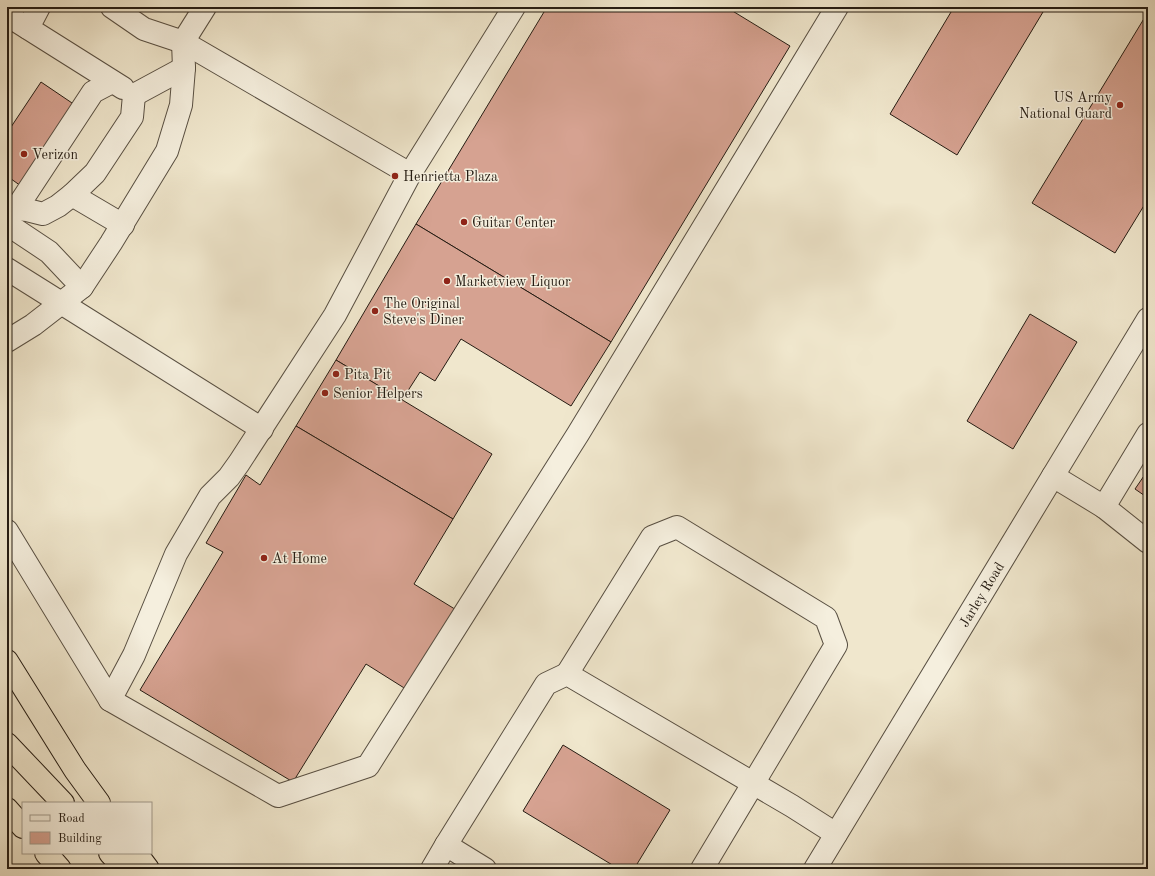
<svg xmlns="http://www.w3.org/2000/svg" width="1155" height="876" viewBox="0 0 1155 876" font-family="'Old Standard TT',serif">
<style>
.building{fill:#d6a291;stroke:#251c13}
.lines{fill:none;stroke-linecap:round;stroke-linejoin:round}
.minor-casing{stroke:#584f42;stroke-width:24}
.highway-casing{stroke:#251c13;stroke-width:24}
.minor{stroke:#f5efde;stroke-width:22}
.highway{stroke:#f0e7cd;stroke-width:22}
.poi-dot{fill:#8f2418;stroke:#f5efde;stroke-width:1.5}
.labels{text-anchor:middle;stroke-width:3;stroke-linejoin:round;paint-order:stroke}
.poi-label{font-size:14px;fill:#251c13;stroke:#f5efde;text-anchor:start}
.street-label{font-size:14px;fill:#251c13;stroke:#f5efde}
</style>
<rect width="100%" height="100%" fill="#f0e7cd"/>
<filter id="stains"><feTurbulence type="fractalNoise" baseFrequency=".005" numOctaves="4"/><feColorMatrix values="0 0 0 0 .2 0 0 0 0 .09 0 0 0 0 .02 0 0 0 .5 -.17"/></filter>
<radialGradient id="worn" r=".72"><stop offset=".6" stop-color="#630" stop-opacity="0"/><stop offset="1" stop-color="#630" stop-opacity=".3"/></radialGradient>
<g class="building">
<path d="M547 7H726L790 46 611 342 416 224Z"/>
<path d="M954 7H1046L957 155 890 114Z"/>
<path d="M1148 12V199L1115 253 1032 203Z"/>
<path d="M41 82 75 105 21 186 7 176V133Z"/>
<path d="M416 224 611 342 571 406 461 339 435 381 420 372 402 400 336 360Z"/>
<path d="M1030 314 1077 342 1013 449 967 421Z"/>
<path d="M336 360 492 454 453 519 296 426Z"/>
<path d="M296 426 453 519 414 584 458 611 409 691 366 664 293 782 140 690 223 552 206 543 246 475 260 485Z"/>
<path d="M1148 470V498L1135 489Z"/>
<path d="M563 745 670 810 634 869H619L523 811Z"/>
</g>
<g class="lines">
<g class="minor-casing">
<g id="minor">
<path d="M112 7 144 29 183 42 410 174"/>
<path d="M7 15 123 88"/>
<path d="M28 28 39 7"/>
<path d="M134 95 184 68"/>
<path d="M72 195 123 225"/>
<path d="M7 208 27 210 43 214 58 206 72 195 95 173 132 117 134 95"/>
<path d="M16 209 93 92 112 82"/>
<path d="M7 224 49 252 82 287"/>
<path d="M7 269 262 429"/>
<path d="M7 341 33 325 82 287 111 243 167 151 181 105 184 68 183 42 205 7"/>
<path d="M1053 476 1104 507 1148 434"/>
<path d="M1104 507 1148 542"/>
<path d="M7 531 110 700 278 796 368 766 578 434 837 7"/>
<path d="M567 674 652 537 677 527 826 618 836 645 702 869"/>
<path d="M110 700 134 655 176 554 210 496 229 477 239 463 335 315 410 174 514 7"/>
<path d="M432 869 446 845"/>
<path d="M485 869 446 845 546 684 567 674 792 806 836 834"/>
<path id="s1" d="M815 869 1148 319"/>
</g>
</g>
<g class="highway-casing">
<g id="highway">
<path d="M7 661 75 770 99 803"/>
<path d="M7 744 63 803"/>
<path d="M7 809 23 827"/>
<path d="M46 853 60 869"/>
<path d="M110 853 125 869"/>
<path d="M136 853 148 869"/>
</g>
</g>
<use href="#minor" class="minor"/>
<use href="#highway" class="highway"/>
</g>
<g class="poi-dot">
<circle cx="1120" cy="105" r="4"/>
<circle cx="24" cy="154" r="4"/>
<circle cx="395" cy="176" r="4"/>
<circle cx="464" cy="222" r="4"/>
<circle cx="447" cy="281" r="4"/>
<circle cx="375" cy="311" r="4"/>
<circle cx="336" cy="374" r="4"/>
<circle cx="325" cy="393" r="4"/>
<circle cx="264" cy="558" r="4"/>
</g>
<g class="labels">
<g class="poi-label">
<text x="1112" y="102" text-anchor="end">US Army<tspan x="1112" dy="16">National Guard</tspan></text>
<text x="32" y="159">Verizon</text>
<text x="403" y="181">Henrietta Plaza</text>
<text x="472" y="227">Guitar Center</text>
<text x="455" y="286">Marketview Liquor</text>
<text x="383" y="308">The Original<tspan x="383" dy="16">Steve's Diner</tspan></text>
<text x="344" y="379">Pita Pit</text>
<text x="333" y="398">Senior Helpers</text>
<text x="272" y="563">At Home</text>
</g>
<g class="street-label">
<text dy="5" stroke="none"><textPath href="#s1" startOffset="321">Jarley Road</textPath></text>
</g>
</g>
<rect width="1155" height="876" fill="none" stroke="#f0e7cd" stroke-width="24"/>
<rect x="8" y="8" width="1139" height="860" fill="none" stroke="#251c13" stroke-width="2"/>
<rect x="12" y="12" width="1131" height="852" fill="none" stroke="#251c13"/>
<rect x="22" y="802" width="130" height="52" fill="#f5efde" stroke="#a29b8d"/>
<rect x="30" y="815" width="20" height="6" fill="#f5efde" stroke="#a29b8d"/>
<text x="58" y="822" font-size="12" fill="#251c13">Road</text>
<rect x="30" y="832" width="20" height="12" fill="#d6a291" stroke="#a29b8d"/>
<text x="58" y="842" font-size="12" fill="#251c13">Building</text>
<rect width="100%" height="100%" filter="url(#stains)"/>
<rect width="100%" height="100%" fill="url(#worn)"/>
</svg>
